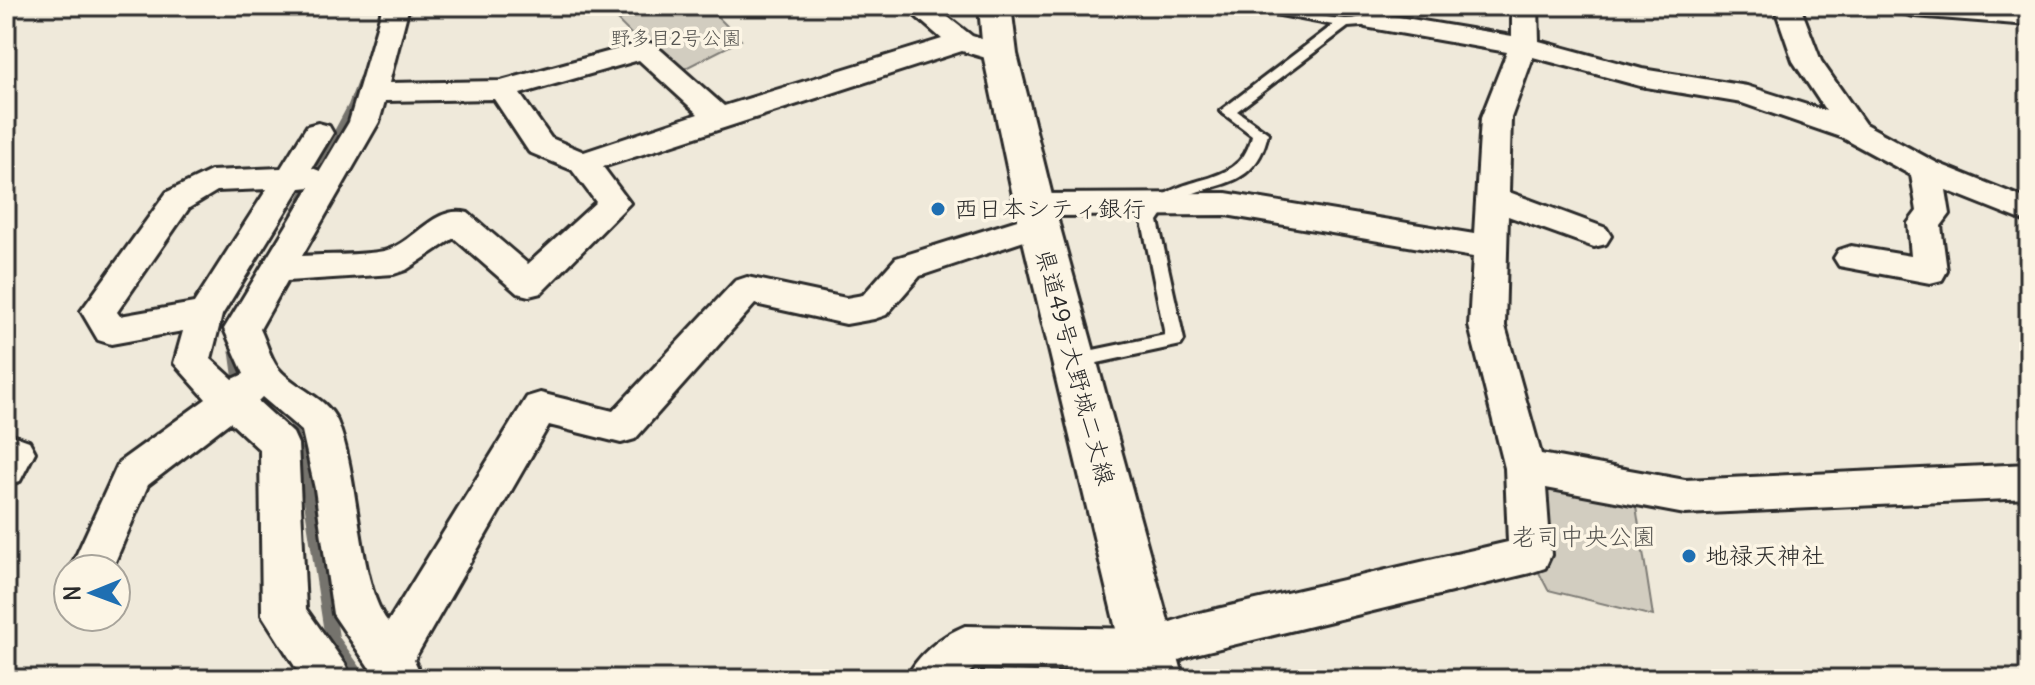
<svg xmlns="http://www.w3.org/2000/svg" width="2035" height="685" viewBox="0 0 2035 685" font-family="Delius,'Klee One',sans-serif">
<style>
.green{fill:#d2cdc0;stroke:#7e7c76;stroke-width:2}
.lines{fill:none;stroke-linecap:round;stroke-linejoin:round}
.stream{fill:#75736d;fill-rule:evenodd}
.service-casing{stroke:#2b2b2b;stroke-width:6}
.minor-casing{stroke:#2b2b2b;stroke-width:6}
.primary-casing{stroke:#2b2b2b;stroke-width:6}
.trunk-casing{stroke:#2b2b2b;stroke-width:6}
.service{fill:#fcf5e5;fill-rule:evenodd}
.minor{fill:#fcf5e5;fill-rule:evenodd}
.primary{fill:#fcf5e5;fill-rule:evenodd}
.trunk{fill:#fcf5e5;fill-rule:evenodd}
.poi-dot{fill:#1f6fb2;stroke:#fcf5e5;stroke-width:3}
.labels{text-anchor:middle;stroke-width:7;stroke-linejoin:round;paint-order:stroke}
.far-park-label{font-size:20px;fill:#555450;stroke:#fcf5e5}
.poi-label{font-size:24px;fill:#2b2b2b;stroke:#fcf5e5;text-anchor:start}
.street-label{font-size:24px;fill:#2b2b2b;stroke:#fcf5e5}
.park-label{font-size:24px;fill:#555450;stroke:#fcf5e5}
</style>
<rect width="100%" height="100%" fill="#efe9da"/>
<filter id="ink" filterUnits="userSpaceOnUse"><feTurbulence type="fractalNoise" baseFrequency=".0125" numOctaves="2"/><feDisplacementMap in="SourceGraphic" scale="16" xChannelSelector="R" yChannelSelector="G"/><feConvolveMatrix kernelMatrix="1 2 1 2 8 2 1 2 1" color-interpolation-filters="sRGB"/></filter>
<g filter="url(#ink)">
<g class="green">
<path d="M658 6H707L741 40 672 75 617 20Z"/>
<path d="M1525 468 1633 487 1653 616 1548 590 1530 555Z"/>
</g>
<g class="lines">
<g class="stream">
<path d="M364 73 369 76 358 105 300 213 295 217 291 216 290 213 348 105 359 76Z"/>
<path d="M234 335 240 340 243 371 260 378 262 381 260 384 256 386 233 377 228 340Z"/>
<path d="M290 412 294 413 305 428 339 637 369 679H352L325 639 293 430 284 417 286 413Z"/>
</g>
<g class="service-casing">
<path id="service" d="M1247 6C1281 6 1311 17 1344 19 1357 20 1371 13 1382 21L1375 25 1348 27 1237 111 1268 133C1253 205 1191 172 1160 218L1158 221 1184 340 1181 345 1074 368 1068 366 1065 361 1068 356 1074 354 1165 335 1142 221C1146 214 1150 206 1157 200 1191 172 1241 187 1252 135L1220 111 1333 25 1254 10Z"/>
</g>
<g class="minor-casing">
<g id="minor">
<path d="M383 6H409L389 83 501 81 644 42 654 44 724 106 942 39 904 6H934L972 36 1010 48 1014 54 1010 60 1000 62 962 51 603 167 630 203 541 293 529 296 517 293 454 238 406 270 394 274 287 281 260 329C266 341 270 358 278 368 294 388 327 397 337 421 360 475 357 583 388 622L527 397 540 393 613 411 735 281 747 277 846 298 863 295 896 258 1033 215 1026 213 1021 205 1026 197 1037 194 1226 193 1474 234 1481 118 1507 52 1365 27 1361 21 1365 15 1375 13 1512 36V6H1538L1539 41 1642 69 1747 86 1826 111 1793 61 1774 6H1800L1821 61 1865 124 1937 163 2029 200V223L1946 190 1950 214 1941 226 1947 271 1942 280 1930 283 1839 266 1834 258 1839 250 1851 246 1911 256 1908 223 1917 211 1911 175 1843 138 1742 103 1640 86 1533 57 1511 118 1509 192 1606 228 1611 236 1606 244 1594 247 1508 216 1505 326 1541 454 1685 480 2029 464V498L1685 514 1546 488 1551 555 1545 568 1530 573 1195 654 1149 671 974 668 962 679H906C917 655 941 636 965 626L1149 629 1195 614 1508 542 1505 468 1469 326 1473 257 1226 215 1050 216 1055 224 1051 232 920 276 886 315 874 319 846 324 755 304 635 439 621 443 549 425 414 660 423 679H377L333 614 315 489 302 431 262 397 258 401 293 433 298 444 306 609 345 664 352 679H303L262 615 260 450 230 422 148 485 112 569H70L119 462 206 399 174 363 183 331 111 344 98 340 81 311 167 192 211 171 281 168 307 126 318 123 329 126 333 133 312 168 320 171 349 122ZM639 60 698 114 584 152 551 138 520 94ZM494 99 529 152 572 170 596 202 528 264 468 213C434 204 414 244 384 251 358 256 328 254 302 256L379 122 385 101ZM310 187 224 329 244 374 233 379 211 359 222 315 300 188ZM267 189 194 303 120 316 117 312 189 208 217 191Z"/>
<path d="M15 436 29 441 35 452 20 481 6 485V439Z"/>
</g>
</g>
<g class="primary-casing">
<path id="primary" d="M979 6H1011L1017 54 1059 224 1184 679H1128L1019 224 983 54Z"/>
</g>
<g class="trunk-casing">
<path id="trunk" d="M1898 6H2029V25L1914 16 1902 13Z"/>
</g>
<use href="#service" class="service"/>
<use href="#minor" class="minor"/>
<use href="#primary" class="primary"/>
<use href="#trunk" class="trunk"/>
</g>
</g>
<g class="poi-dot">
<circle cx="938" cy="209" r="8"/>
<circle cx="1689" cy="556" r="8"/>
</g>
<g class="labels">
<g class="far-park-label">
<text x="676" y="45">野多目2号公園</text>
</g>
<g class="poi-label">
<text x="954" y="217">西日本シティ銀行</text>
<text x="1705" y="564">地禄天神社</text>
</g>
<g class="street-label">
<text transform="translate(1075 367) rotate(75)" y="8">県道49号大野城二丈線</text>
</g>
<g class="park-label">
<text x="1584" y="545">老司中央公園</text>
</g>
</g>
<rect width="2035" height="685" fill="none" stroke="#fcf5e5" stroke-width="32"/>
<rect x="16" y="16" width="2003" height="653" fill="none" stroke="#2b2b2b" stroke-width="3" filter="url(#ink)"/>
<g transform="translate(92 593) rotate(269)"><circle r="38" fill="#fcf5e5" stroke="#a8a49b" stroke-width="2"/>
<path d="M0-6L14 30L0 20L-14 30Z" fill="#1f6fb2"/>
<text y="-12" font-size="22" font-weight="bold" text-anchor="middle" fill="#2b2b2b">N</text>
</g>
</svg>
